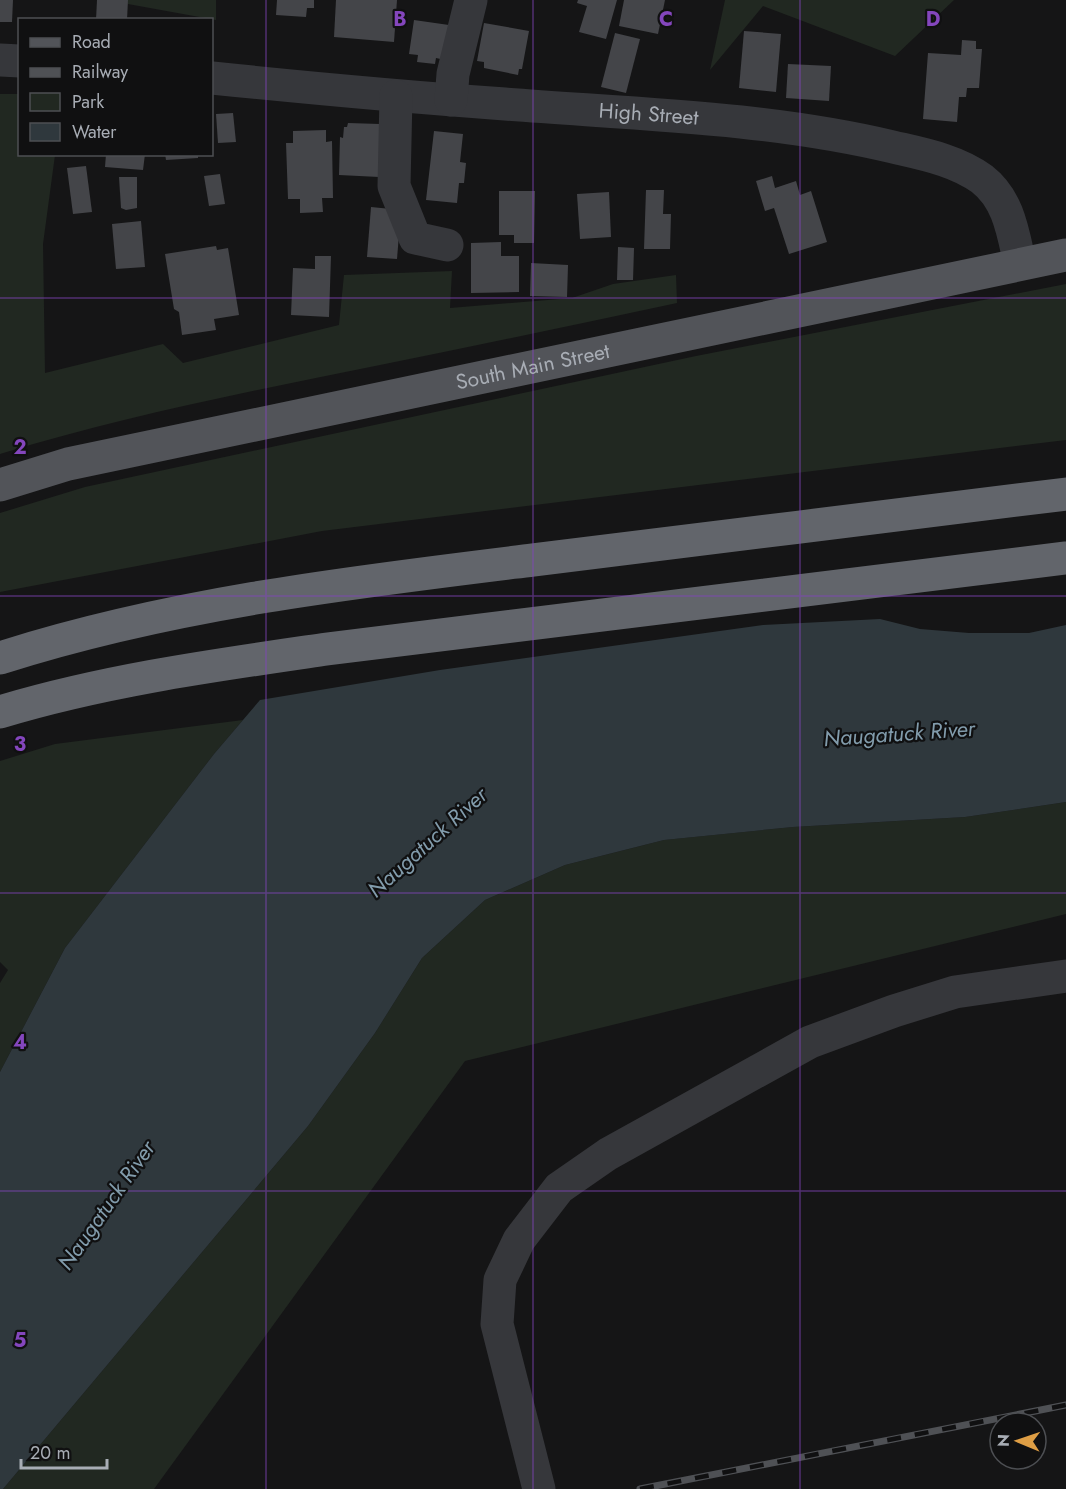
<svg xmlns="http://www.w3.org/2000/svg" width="1066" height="1489" viewBox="0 0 1066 1489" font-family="Jost,sans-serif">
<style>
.green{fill:#212821}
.water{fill:#2f383d}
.building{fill:#444549}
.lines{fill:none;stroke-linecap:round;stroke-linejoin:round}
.minor{stroke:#36373b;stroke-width:33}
.major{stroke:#525459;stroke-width:33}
.highway{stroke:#62656b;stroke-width:33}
.rail-casing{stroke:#4f5155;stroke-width:7}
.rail{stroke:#101011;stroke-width:4.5;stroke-dasharray:14;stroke-linecap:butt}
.grid{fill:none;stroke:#8446bd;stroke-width:1.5;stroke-opacity:0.55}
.labels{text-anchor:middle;stroke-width:4.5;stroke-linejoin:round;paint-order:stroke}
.street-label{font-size:21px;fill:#a8adb5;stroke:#101011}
.water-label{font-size:22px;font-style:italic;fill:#829cac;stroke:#101011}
.grid-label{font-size:20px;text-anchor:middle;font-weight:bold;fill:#8446bd;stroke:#101011;stroke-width:4.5;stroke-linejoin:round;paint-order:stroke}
</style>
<rect width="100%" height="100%" fill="#151516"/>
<g class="green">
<path d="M127 0H216V20L128 4Z"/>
<path d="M725 0H954L895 56 763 6 710 70Z"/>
<path d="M0 94H19L20 154 55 155 43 244 45 373 163 344 183 363 339 325 344 275 452 271 450 308 572 298 613 284 676 275 677 303C578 324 479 345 380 365 252 391 124 416 0 454Z"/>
<path d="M1066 284V440L322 531 0 592V513L85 487 696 356Z"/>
<path d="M243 720 214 754 65 948 0 1072V983L8 970 0 962V761L55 744Z"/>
<path d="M1066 802V914L465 1061 154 1489H3L308 1126 375 1033 422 958 485 900 565 865 664 840 793 827 965 817Z"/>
</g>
<path class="water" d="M880 619 920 629 969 633H1029L1066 625V802L965 817 793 827 664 840 565 865 485 900 422 958 375 1033 308 1126 3 1489H0V1072L65 948 214 754 260 700 440 670 763 625Z"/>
<g class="building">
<path d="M0 0H13L12 22H0Z"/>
<path d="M97 0H128L127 20H96Z"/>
<path d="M277 0H314V8H307L306 17 276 15Z"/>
<path d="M336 0H397L394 42 334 37Z"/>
<path d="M578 0H617L606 39 579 32 587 6 577 3Z"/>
<path d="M624 0H665L658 34 619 26Z"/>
<path d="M414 20 449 25 445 60 436 58 435 64 417 62 418 55 409 54Z"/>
<path d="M484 23 529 31 522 69H519L518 75 484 68V62L477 61Z"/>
<path d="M744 31 781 34 776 92 739 88Z"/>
<path d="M615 33 640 39 626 93 601 87Z"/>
<path d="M962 40 976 41V49H982L979 88H967L966 97H959L957 122 923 119 928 53 961 55Z"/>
<path d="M788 64 831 66 829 101 786 98Z"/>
<path d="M233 113 236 142 218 143 216 114Z"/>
<path d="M348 123 380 124 379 177 339 175 340 137 343 138 344 127H347Z"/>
<path d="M326 130V142L332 141 333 198H322L323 212 300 213V199H288L286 143H293V131Z"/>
<path d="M434 131 463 134 460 162 466 163 464 183H459L457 203 426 200Z"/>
<path d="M106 154H145L143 170 105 167Z"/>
<path d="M165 154H198V158L166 160Z"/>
<path d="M86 166 92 212 73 214 67 168Z"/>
<path d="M220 174 225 204 209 206 204 176Z"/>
<path d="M772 176 775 188 796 181 800 195 811 191 827 242 789 254 774 208 765 211 756 181Z"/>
<path d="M119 177H137V208L126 210 121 208Z"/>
<path d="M646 190H664L663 214H671L670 249H644Z"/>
<path d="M499 191H535L534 243H514V235H499Z"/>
<path d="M609 192 611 237 580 239 577 194Z"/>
<path d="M371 207 401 210 397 259 367 257Z"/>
<path d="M141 221 145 267 116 269 112 224Z"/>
<path d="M501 242V256H519V292L471 293V243Z"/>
<path d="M216 246 217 250 228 248 239 315 214 319 216 330 182 335 179 312 174 309 165 254Z"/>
<path d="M618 247 634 248 633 280H617Z"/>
<path d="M315 256H331L329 317 291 315 293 268 315 269Z"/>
<path d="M531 263 568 265 567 297 530 296Z"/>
</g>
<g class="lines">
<g class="minor">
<path d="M0 60 20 61"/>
<path id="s1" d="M212 78C309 88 407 97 505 104 634 114 767 117 893 147 923 154 956 160 982 179 1009 200 1013 233 1020 264"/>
<path d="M396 96 394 186 415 238 447 245"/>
<path d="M451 100 453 74 471 0"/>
<path d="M539 1489 497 1324 500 1280 519 1240 559 1188 608 1154 810 1042 894 1011 955 992 1066 976"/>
</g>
<path class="major" id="s2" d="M0 485 68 464 1066 255"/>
<g class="highway">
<path d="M0 658C172 603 354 582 533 560 711 538 888 516 1066 494"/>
<path d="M0 712C106 680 217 665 327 649L1066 558"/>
</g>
<g class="rail-casing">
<path id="rail" d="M640 1489 1066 1405"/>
</g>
<use href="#rail" class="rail"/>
</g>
<path class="grid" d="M266 0V1489M533 0V1489M800 0V1489M0 298H1066M0 596H1066M0 893H1066M0 1191H1066"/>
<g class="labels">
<g class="street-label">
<text dy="7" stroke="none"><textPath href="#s1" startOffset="438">High Street</textPath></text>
<text dy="7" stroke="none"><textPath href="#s2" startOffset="546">South Main Street</textPath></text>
</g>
<g class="water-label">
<text transform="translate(899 733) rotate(-4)" y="8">Naugatuck River</text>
<text transform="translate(427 842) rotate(-42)" y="8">Naugatuck River</text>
<text transform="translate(106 1205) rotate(-55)" y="8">Naugatuck River</text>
</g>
</g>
<g class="grid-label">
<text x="400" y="26">B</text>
<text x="666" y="26">C</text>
<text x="933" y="26">D</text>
<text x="20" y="454">2</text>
<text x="20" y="751">3</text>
<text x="20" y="1049">4</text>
<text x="20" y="1347">5</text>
</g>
<rect x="18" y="18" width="195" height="138" fill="#101011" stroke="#4d4f53" stroke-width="1.5"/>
<rect x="30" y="38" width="30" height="9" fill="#525459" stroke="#4d4f53" stroke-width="1.5"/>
<text x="72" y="48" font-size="18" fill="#a8adb5">Road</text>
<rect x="30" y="68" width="30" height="9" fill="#4f5155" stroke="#4d4f53" stroke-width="1.5"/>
<text x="72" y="78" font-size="18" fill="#a8adb5">Railway</text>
<rect x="30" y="93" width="30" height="18" fill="#212821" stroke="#4d4f53" stroke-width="1.5"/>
<text x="72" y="108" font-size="18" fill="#a8adb5">Park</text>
<rect x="30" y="123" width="30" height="18" fill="#2f383d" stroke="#4d4f53" stroke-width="1.5"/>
<text x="72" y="138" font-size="18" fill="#a8adb5">Water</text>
<g transform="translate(1018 1441) rotate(272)"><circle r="28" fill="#101011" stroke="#4d4f53" stroke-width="1.5"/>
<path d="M0-4.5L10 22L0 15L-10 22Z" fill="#de9e45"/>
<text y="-9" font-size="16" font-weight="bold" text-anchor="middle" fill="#a8adb5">N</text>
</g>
<path d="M21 1459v9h86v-9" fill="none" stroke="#a8adb5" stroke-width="3"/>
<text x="30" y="1459" font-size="18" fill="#a8adb5" stroke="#101011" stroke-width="4.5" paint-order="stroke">20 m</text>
</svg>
